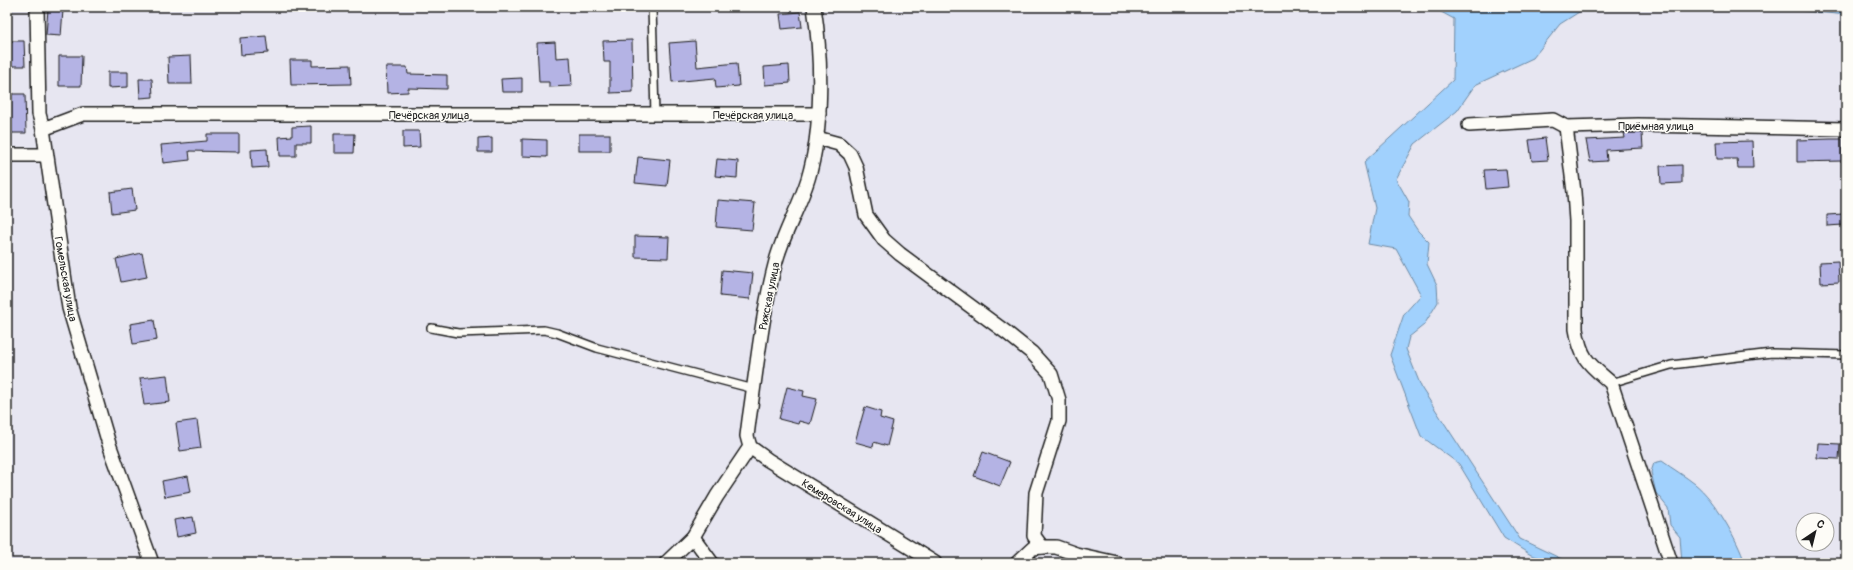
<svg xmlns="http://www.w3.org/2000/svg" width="1853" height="570" viewBox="0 0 1853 570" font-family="Pangolin,sans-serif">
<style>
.water{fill:#a1d1fd;stroke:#6c89a3}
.building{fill:#b4b3e4;stroke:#1c1c1c}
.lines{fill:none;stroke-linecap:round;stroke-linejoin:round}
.lane-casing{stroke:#1c1c1c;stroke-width:10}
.street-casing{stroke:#1c1c1c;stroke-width:16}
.lane{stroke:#fdfcf7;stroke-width:7}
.street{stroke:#fdfcf7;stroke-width:13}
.labels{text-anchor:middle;stroke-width:3;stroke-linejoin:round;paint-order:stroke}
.street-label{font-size:11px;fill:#1c1c1c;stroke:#fdfcf7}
</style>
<rect width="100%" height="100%" fill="#e7e6f1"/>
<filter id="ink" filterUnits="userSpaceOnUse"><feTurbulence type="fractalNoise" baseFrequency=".025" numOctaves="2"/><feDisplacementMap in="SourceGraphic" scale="8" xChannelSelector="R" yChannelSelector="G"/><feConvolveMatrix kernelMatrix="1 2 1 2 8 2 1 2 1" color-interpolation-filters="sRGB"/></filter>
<g filter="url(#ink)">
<g class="water">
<path d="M1432 7H1587L1560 24 1533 58 1475 85 1457 111 1415 144 1396 179 1409 202 1408 216 1418 231 1429 242 1427 264 1437 285 1438 302 1424 325 1409 337 1406 349 1422 389 1520 539 1570 563H1558L1531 555 1504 538 1459 464 1421 436 1390 355 1404 314 1421 295 1396 249 1368 244 1375 208 1364 162 1453 80 1454 19Z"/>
<path d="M1766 7H1846V15Z"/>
<path d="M1662 461C1673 469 1685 476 1695 484 1715 500 1737 539 1745 563H1682L1680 537 1670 525 1668 508 1656 493 1651 472 1654 463Z"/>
</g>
<g class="building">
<path d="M48 9 63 10 61 36 46 35Z"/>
<path d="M800 12 802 27 782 29 780 14Z"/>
<path d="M266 36 268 53 241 55 240 38Z"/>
<path d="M632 40 633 92 610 93V62H604L603 41Z"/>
<path d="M7 41H24L25 66H7Z"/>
<path d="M695 41 697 67 737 63 739 86 716 88 715 78 672 82 669 43Z"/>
<path d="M555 42 556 58 570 57 572 86 549 87V82H539L537 43Z"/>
<path d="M59 56H82L81 86H59Z"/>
<path d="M191 56 192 84H169L168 57Z"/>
<path d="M290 60H312V66L350 65 351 84 291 85Z"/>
<path d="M789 65 790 83 765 85 764 67Z"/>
<path d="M386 67H407L408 74 447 75V89L408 88V92L387 93Z"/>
<path d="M108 72H128V87L108 88Z"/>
<path d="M522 78V92H502L501 79Z"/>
<path d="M139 79H152L153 97 140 98Z"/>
<path d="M7 94H25L26 133H7Z"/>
<path d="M311 126V143H296V156H280L279 137 292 136V127Z"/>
<path d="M403 131H419L420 147 403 148Z"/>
<path d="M1624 133H1642L1643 148 1606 150 1607 161 1590 162 1586 140 1625 138Z"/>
<path d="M207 134H239V152L189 151 190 160 163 163 161 145 207 141Z"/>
<path d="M334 134H355L354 153H334Z"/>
<rect x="579" y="134" width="31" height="17"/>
<path d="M492 138V152H478V139Z"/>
<path d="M1545 138 1548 160 1532 161 1529 140Z"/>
<path d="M522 139 547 140V157L522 156Z"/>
<path d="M1830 139H1842V161L1797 162V140Z"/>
<path d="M1752 141 1753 168H1738L1737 159H1717L1716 142Z"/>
<path d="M267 149 268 167 252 168 251 150Z"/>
<path d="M638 157 670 160 667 186 635 183Z"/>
<path d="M717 159 738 161 737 178 715 176Z"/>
<path d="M1682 165V183L1661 184 1660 166Z"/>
<path d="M1506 169 1508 187 1486 189 1484 170Z"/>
<path d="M132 189 135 210 112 213 110 192Z"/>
<path d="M718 200 755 203 752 230 716 227Z"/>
<path d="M1843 214V225L1827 226V215Z"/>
<path d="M635 236 669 237 668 258 635 257Z"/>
<path d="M142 253 147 277 121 282 116 259Z"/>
<path d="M1838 261 1839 282 1821 283 1820 262Z"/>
<path d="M722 270 753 273 750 299 720 296Z"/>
<path d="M154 320 157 340 133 344 130 324Z"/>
<path d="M167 375 170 402 144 405 140 378Z"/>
<path d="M787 387 804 391 803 396 817 399 810 424 799 421 798 424 779 419Z"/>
<path d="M865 407 881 412 880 418 893 422 887 446 874 442 873 447 855 442Z"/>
<path d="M197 420 201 448 180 451 176 423Z"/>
<path d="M1818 443 1840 444 1839 459 1817 458Z"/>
<path d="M983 452 1010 462 1000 486 974 476Z"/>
<path d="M188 476 191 492 165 497 162 481Z"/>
<path d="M193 517 196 533 177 537 174 520Z"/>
</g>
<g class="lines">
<g class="lane-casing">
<g id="lane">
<path d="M652 7 655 115"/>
<path d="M431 328 458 333 544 330 557 333 597 348 754 389"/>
<path d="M1611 383 1671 365 1772 353 1846 355"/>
</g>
</g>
<g class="street-casing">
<g id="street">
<path d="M37 7 39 114 43 129 69 308 109 444 152 563"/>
<path d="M1469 125 1553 120 1566 127 1638 125 1846 129"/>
<path d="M1566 127 1574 192 1576 221V329C1581 360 1589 364 1611 383L1671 563"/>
<path d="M43 129 83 114H819"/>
<path d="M817 138 839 144 850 154 856 167 866 215 884 240 900 254 1007 333 1032 353 1051 374 1059 400V421L1036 493 1034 536 1042 547"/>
<path d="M7 155H46"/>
<path d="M750 447 768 460 935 563"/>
<path d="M693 537 712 563"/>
<path d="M666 563 693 537 717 496 750 447 747 436 749 420C757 367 762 313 776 261 784 232 799 208 808 179 823 130 822 58 814 7"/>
<path d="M1017 563 1033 548 1042 547H1056L1076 554 1117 563"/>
</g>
</g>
<use href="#lane" class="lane"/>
<use href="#street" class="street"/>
</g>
</g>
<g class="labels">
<g class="street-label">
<text x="429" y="119">Печёрская улица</text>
<text x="753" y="119">Печёрская улица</text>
<text x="1656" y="130">Приёмная улица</text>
<text transform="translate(66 279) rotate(80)" y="4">Гомельская улица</text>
<text transform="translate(769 296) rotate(-79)" y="4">Рижская улица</text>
<text transform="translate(842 506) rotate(32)" y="4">Кемеровская улица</text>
</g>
</g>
<rect width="1853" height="570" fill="none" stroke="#fdfcf7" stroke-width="24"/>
<rect x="12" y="12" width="1829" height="546" fill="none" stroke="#1c1c1c" stroke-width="1.5" filter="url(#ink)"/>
<g transform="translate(1815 532) rotate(35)"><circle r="19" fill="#fdfcf7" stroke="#a3a29f"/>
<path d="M0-3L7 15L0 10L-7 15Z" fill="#1c1c1c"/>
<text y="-6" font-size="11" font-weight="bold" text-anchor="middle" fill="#1c1c1c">С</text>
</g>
</svg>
